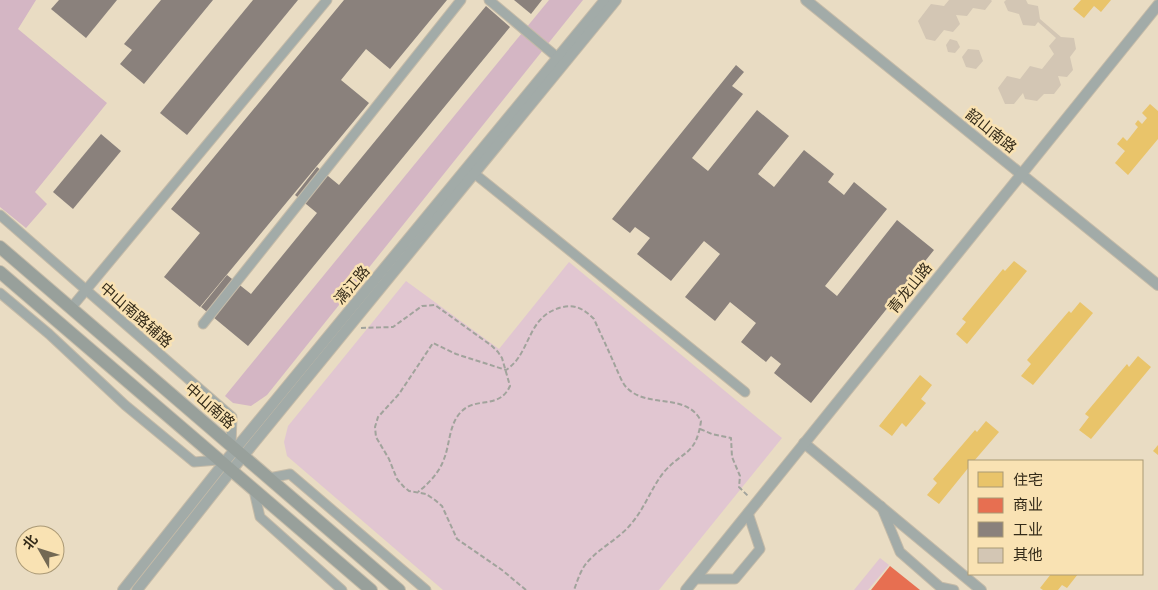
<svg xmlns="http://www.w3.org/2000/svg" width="1158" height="590" viewBox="0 0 1158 590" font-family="Overpass,'Noto Sans SC',sans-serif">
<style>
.green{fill:#e1c6d1}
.forest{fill:#d4b6c4}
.homes{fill:#e9c46a}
.shops{fill:#e76f51}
.industry{fill:#8a817c}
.building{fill:#d3c6b4}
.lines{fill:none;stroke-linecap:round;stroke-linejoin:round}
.minor-casing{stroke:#c5bba8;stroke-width:11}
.tertiary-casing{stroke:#c5bba8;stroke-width:12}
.primary-casing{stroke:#c5bba8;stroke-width:14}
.path{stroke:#a1a39c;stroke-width:2;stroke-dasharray:5 2.5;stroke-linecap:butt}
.minor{stroke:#a2aba8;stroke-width:9}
.tertiary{stroke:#a2aba8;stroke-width:10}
.primary{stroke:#98a09b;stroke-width:12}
.labels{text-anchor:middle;stroke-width:5;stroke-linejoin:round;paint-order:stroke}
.street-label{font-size:15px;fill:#342b19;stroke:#f9e2b3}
</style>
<rect width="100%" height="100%" fill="#e9dcc3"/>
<g class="green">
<path d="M569 262 782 438 659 590H443L287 456 284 442 288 426 406 281 499 349Z"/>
<path d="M880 558 889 565 868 590H854Z"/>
</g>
<g class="forest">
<path d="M0 0H36L18 29 107 103 35 192 47 204 26 228 0 207Z"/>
<path d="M549 0H583L267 395 251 406 233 403 225 396Z"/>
</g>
<g class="homes">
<path d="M1081 0H1111L1101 12 1094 6 1084 18 1073 9Z"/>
<path d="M1150 104 1158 111V139L1128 175 1115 163 1125 151 1117 144 1123 137 1127 141 1138 127 1135 124 1138 120 1142 124 1147 118 1142 113Z"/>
<path d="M1014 261 1027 271 967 344 956 334 966 322 962 319 1003 269 1005 271Z"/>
<path d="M1080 302 1093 313 1033 385 1021 376 1031 364 1027 360 1069 311 1071 313Z"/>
<path d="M1138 356 1151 367 1091 439 1079 430 1089 417 1085 414 1127 364 1129 367Z"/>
<path d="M920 375 932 385 921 399 926 403 906 427 902 423 892 436 879 426Z"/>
<path d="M986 421 999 432 974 461H969V467L939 504 927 495 937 483 933 479 975 430 977 432Z"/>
<path d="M1158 445V455L1153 451Z"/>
<path d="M1051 574H1078L1067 588 1062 585 1058 590H1043L1040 588Z"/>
</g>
<path class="shops" d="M890 566 920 590H871Z"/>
<g class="industry">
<path d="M59 0H117L86 38 51 9Z"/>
<path d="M161 0H213L144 84 120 64 132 50 124 44Z"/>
<path d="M253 0H298L187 135 160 113Z"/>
<path d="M344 0H447L390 69 366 49 341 80 369 103 200 307 164 277 200 233 171 209Z"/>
<path d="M514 0H542L531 14Z"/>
<path d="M486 6 510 27 248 346 201 307 227 275 251 294 317 213 295 195 317 167 339 185Z"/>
<path d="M736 65 744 72 732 86 743 94 692 158 708 171 757 110 789 136 758 174 774 187 804 150 834 174 828 182 844 195 854 182 887 209 825 286 837 296 897 220 934 250 811 403 774 373 781 364 771 356 766 362 741 342 756 323 730 302 715 321 685 297 720 254 704 241 671 281 637 254 650 238 635 227 630 233 612 219Z"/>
<path d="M101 134 121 151 73 209 53 192Z"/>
</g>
<g class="building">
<path d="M949 0H991L992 1 985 10 973 8 967 16 956 15 960 24 953 32 944 30 935 41 926 39 918 21 931 4 944 6Z"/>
<path d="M1006 0H1026L1028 4 1038 6 1040 19 1061 37 1074 38 1076 49 1070 57 1073 70 1067 77 1058 76 1061 85 1054 94H1044L1037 101 1025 99 1023 93 1014 104H1005L998 88 1007 76 1020 79 1030 66 1042 69 1054 54 1049 46 1056 38 1038 22 1035 26 1023 25 1019 14 1008 11 1004 2Z"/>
<path d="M950 39 957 41 960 47 955 53 948 52 946 45Z"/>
<path d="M968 49 979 50 983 61 976 69 966 67 962 57Z"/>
</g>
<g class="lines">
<g class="minor-casing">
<g id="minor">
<path d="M489 0 558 58"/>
<path d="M470 170 745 392"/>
<path d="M0 215 232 417 231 446"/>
<path d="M0 293 49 334 125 405 194 462 218 460"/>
<path d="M71 308 327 0"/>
<path d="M203 324 461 0"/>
<path d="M269 478 290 474 426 590"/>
<path d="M254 491 260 517 342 590"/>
<path d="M881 506 900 552 940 587 954 590"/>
<path d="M695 579H735L760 549 748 513"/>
</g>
</g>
<g class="tertiary-casing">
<g id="tertiary">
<path d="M806 0 1158 285"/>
<path d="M804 443 981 590"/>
<path d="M123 590 223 464 605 0"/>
<path d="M137 590 231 471 616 0"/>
<path d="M686 590 1158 5"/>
</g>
</g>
<g class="primary-casing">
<g id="primary">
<path d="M0 247 399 590"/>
<path d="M0 272 371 590"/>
</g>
</g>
<g class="path">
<path d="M361 328 393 327 422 306 435 305 492 346 498 352 502 358 510 386C499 410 476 396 461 412 449 424 450 444 444 459 439 473 429 483 418 492"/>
<path d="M700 429 712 434 731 438 732 457 740 476 739 487 749 497"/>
<path d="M526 590 502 570 457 539 442 506 435 500 426 494 409 491 404 487 397 479 389 459 376 437 375 427 378 417 399 394 433 343 456 354 506 370C532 353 526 315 563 307 576 304 585 310 594 319 601 335 609 351 616 368 619 374 622 383 627 388 648 409 686 392 701 421 696 456 683 450 664 472 651 488 645 508 631 524 618 540 597 549 585 565 580 572 577 582 574 590"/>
</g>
<use href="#minor" class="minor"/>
<use href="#tertiary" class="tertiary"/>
<use href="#primary" class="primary"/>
</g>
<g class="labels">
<g class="street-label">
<text transform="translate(991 131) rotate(39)" y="5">韶山南路</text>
<text transform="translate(352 285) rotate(-50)" y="5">漓江路</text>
<text transform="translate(910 288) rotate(-51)" y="5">青龙山路</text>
<text transform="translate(136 315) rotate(41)" y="5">中山南路辅路</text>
<text transform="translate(210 406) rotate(41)" y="5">中山南路</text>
</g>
</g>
<rect x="968" y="460" width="175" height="115" fill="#f9e2b3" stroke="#aa9975"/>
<rect x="978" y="472" width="25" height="15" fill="#e9c46a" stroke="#aa9975"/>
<text x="1013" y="485" font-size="15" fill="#342b19">住宅</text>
<rect x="978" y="498" width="25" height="15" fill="#e76f51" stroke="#aa9975"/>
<text x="1013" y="510" font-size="15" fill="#342b19">商业</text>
<rect x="978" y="522" width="25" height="15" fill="#8a817c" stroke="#aa9975"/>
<text x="1013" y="535" font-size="15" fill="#342b19">工业</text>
<rect x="978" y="548" width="25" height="15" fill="#d3c6b4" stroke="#aa9975"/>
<text x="1013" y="560" font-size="15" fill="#342b19">其他</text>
<g transform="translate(40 550) rotate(309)"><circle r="24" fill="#f9e2b3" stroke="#aa9975"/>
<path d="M0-4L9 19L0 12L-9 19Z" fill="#736954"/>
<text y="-8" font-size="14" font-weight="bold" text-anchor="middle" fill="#342b19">北</text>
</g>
</svg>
